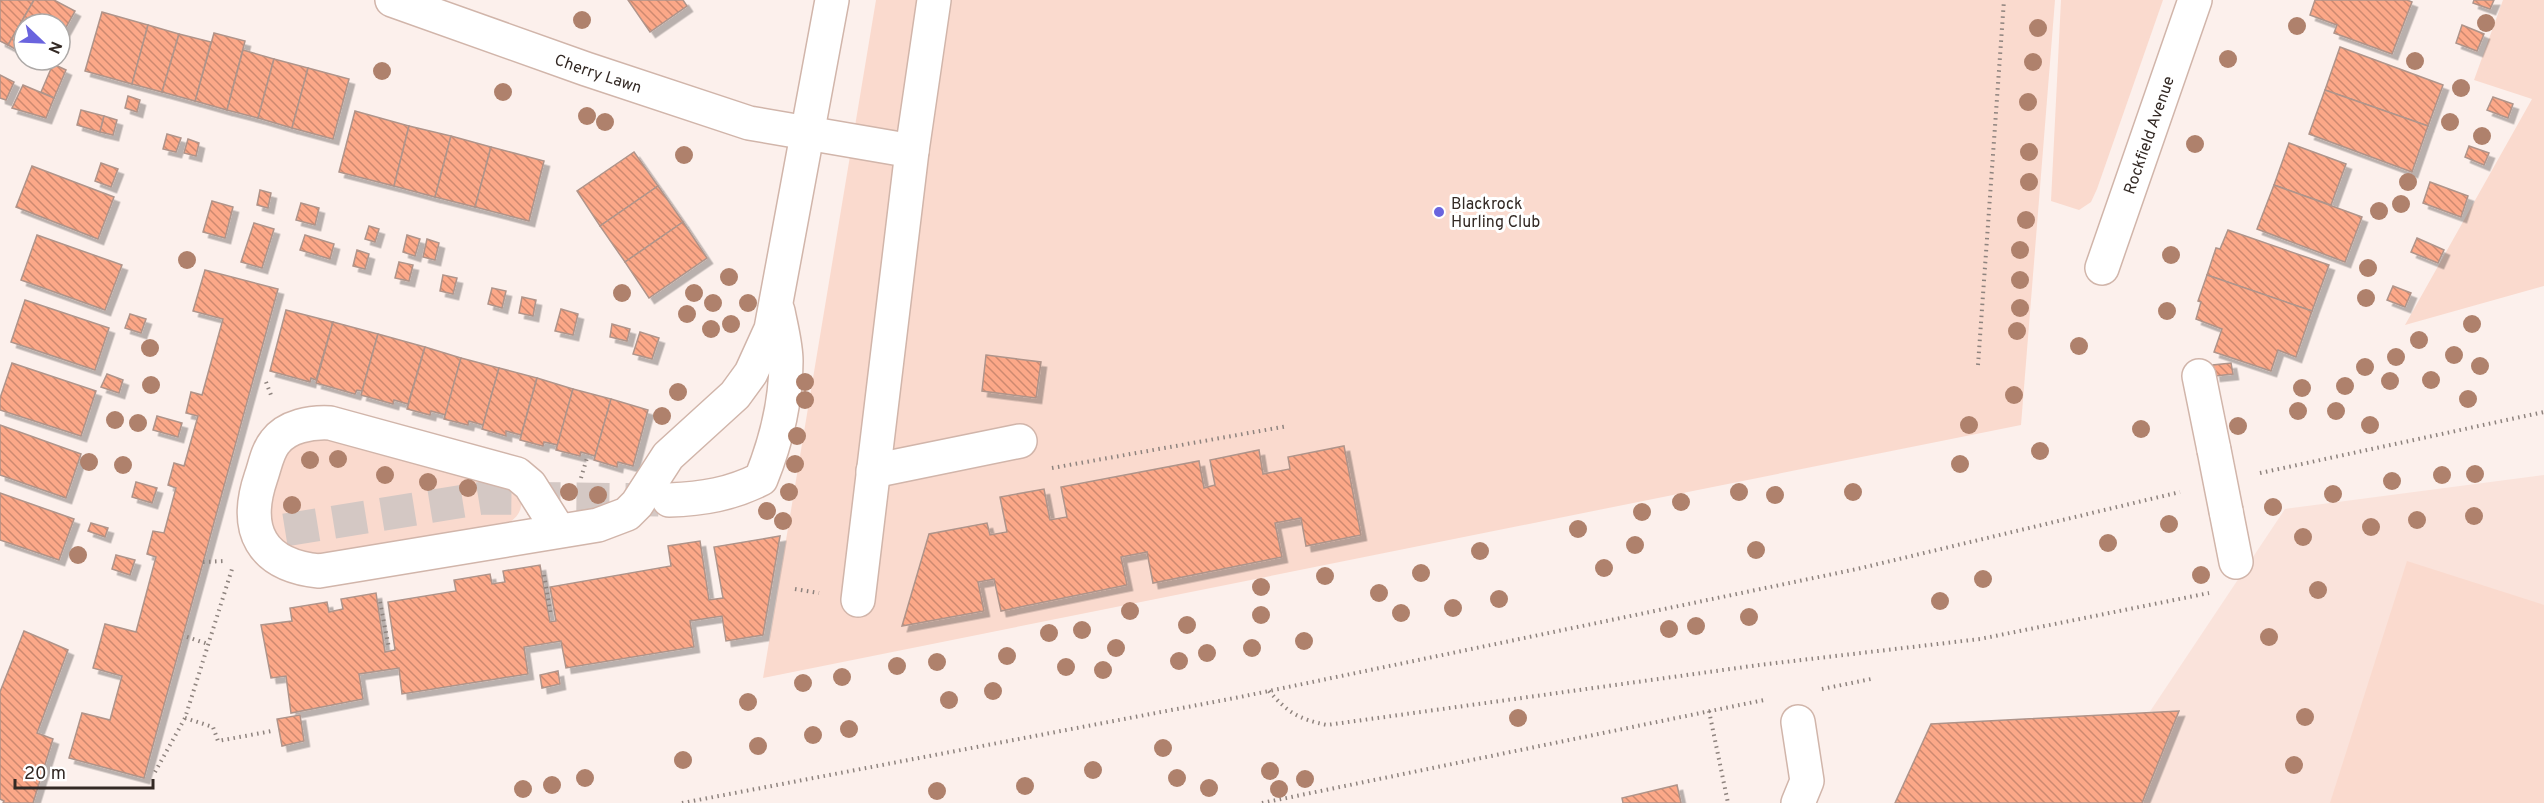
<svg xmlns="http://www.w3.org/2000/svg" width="2544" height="803" viewBox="0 0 2544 803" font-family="Overpass,sans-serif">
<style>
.built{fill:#fae3db}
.grass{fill:#fadace}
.building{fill:url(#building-back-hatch);stroke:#af948a;stroke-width:1.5;filter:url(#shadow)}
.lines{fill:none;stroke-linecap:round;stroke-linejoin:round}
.minor-tunnel{stroke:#d4c8c4;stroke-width:33;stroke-dasharray:33 16;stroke-linecap:butt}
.minor-casing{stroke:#d1b5aa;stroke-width:36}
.path{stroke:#8e837e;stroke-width:4;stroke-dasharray:1.5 4.5;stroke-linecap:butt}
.minor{stroke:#fff;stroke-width:33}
.minor-bridge-casing{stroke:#d1b5aa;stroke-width:36;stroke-linecap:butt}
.minor-bridge{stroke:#fff;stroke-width:33}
.tree{fill:#af816c}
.poi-dot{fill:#6a64de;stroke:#fff;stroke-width:2}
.labels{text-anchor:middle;stroke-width:6;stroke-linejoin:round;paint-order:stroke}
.street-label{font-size:16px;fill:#332924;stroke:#fff}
.poi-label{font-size:16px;fill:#332924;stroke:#fff;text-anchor:start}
</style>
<defs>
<pattern id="building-back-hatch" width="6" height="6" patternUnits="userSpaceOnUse" patternTransform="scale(1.5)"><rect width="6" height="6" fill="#fca888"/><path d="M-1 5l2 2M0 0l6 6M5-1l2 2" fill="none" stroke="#cd896f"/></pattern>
<filter id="shadow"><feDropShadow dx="5.5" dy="5.5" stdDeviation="0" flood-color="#0004"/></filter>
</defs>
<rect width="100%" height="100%" fill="#fcf0ec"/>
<path class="built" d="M2544 475V803H2089L2285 509Z"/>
<g class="grass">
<path d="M876 0H2055L2021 425 763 678Z"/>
<path d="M2061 0H2163L2097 189 2091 202 2079 210 2051 201Z"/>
<path d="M2503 0H2544V286L2405 325 2532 99 2474 80Z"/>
<path d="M318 433 502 482 521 496C523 512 517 518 504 526L320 555C267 552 266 520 277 477 280 466 282 452 293 445 300 440 310 437 318 433Z"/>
<path d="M2407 561 2544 605V803H2330Z"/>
</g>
<g class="building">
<path d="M0 0H34L8 45 0 41Z"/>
<path d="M34 0H54L75 11 60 38V24H24V54L8 45Z"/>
<path d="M628 0H683L687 6 650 32Z"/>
<path d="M2315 0H2407L2412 2 2392 54 2334 33 2337 25 2310 15Z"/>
<path d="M2474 0H2494L2490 9 2473 3Z"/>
<path d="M102 12 148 25 132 84 85 71Z"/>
<path d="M148 25 179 34 162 92 132 84Z"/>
<path d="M2462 25 2484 34 2477 51 2456 43Z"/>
<path d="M214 33 245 41 227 110 195 101Z"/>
<path d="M179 34 211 42 195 101 162 92Z"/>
<path d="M2340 47 2443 85 2428 126 2325 90Z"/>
<path d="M243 50 274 59 258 118 227 110Z"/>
<path d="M274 59 308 68 292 128 258 118Z"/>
<path d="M53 64 66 70 54 98 41 92Z"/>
<path d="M308 68 349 79 333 139 292 128Z"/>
<path d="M0 75 14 82 6 100 0 98Z"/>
<path d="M23 85 54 98 46 118 12 108Z"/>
<path d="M2325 90 2428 126 2412 172 2309 134Z"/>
<path d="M128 96 140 100 137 112 125 108Z"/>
<path d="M2493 97 2513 104 2508 118 2487 110Z"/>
<path d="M81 110 104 116 100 132 77 125Z"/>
<path d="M355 111 409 126 394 186 339 172Z"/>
<path d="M104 116 117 120 113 135 100 132Z"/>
<path d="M409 126 451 136 435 197 394 186Z"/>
<path d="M167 134 181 138 176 152 163 149Z"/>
<path d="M451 136 491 147 475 207 435 197Z"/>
<path d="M188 139 199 143 196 156 184 153Z"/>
<path d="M2289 143 2346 164 2331 205 2274 185Z"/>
<path d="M2469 146 2489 153 2484 165 2465 157Z"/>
<path d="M491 147 544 161 529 221 475 207Z"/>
<path d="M634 152 658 186 600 226 577 191Z"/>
<path d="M101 163 118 169 111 187 95 181Z"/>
<path d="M32 166 114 197 98 239 16 207Z"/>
<path d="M2430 182 2468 196 2461 217 2423 203Z"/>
<path d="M2274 185 2362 217 2345 262 2257 229Z"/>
<path d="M658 186 683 222 625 262 600 226Z"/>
<path d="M260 190 271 193 268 208 257 205Z"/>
<path d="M212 201 233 207 225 238 203 232Z"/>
<path d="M301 203 319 208 315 225 296 220Z"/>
<path d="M683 222 707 258 649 298 625 262Z"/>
<path d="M254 223 274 229 262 268 241 262Z"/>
<path d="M369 226 379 229 375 242 365 239Z"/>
<path d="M2228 230 2329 265 2312 311 2207 275 2216 248 2220 249Z"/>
<path d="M37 235 122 265 105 310 21 280Z"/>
<path d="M305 235 334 244 330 259 300 250Z"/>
<path d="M407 235 420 239 415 256 403 252Z"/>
<path d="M2417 238 2444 250 2438 263 2411 252Z"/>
<path d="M427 239 439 243 435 260 423 257Z"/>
<path d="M357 250 369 254 365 269 353 266Z"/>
<path d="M399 262 413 265 409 281 395 278Z"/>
<path d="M205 270 278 289 144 778 69 758 82 713 110 720 122 676 93 668 105 624 136 632 156 557 147 554 153 531 164 533 176 488 168 485 174 463 184 466 198 416 186 413 191 392 202 395 223 319 193 311Z"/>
<path d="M443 275 457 278 453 294 440 291Z"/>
<path d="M2207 275 2312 311 2296 357 2278 350 2271 371 2214 352 2222 329 2196 319 2201 302 2198 301Z"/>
<path d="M2393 286 2411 293 2405 307 2387 300Z"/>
<path d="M492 288 506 291 502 308 488 304Z"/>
<path d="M522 297 536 300 533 316 519 313Z"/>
<path d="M25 300 109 328 95 370 11 342Z"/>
<path d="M561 309 578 314 573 335 555 331Z"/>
<path d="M286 310 333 322 316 380 311 378 310 382 270 371Z"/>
<path d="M130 314 146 319 141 333 125 328Z"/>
<path d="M333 322 378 334 362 391 357 390 355 394 316 383Z"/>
<path d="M612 324 630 329 627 341 610 337Z"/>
<path d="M640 332 659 338 652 359 633 354Z"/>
<path d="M378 334 425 347 408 404 394 400 393 404 361 395Z"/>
<path d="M425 347 461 358 446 415 431 411 430 415 407 409Z"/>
<path d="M986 355 1041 362 1036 398 982 391Z"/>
<path d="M461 358 499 368 483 425 469 421 468 425 444 419Z"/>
<path d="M12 363 96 391 81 436 0 410V398Z"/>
<path d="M2231 363 2233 374 2215 376 2213 365Z"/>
<path d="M499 368 537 378 521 435 506 431V436L482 429Z"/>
<path d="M107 374 123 380 119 393 101 387Z"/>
<path d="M537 378 573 389 558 445 544 442 543 446 520 440Z"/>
<path d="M573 389 611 399 595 456 581 452 580 456 556 450Z"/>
<path d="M611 399 648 410 633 466 618 462 617 467 594 460Z"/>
<path d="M157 416 182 423 178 437 153 430Z"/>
<path d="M0 425 81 454 66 498 0 475Z"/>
<path d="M1344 446 1361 535 1306 546 1301 518 1275 523 1282 557 1153 583 1147 552 1121 557 1127 585 1001 611 994 579 978 582 984 611 902 626 929 534 987 523 990 535 1007 532 1000 497 1044 489 1050 520 1067 517 1061 487 1199 461 1204 488 1215 485 1210 460 1259 450 1263 474 1290 469 1288 457Z"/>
<path d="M136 482 157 488 152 503 132 497Z"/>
<path d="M0 493 74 519 59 560 0 540Z"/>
<path d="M91 523 108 528 105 537 88 531Z"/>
<path d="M780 536 763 635 726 641 722 616 690 621 694 647 566 668 561 641 524 647 528 674 402 694 399 668 359 674 363 699 291 713 286 676 271 678 261 625 292 621 290 608 327 602 329 612 343 609 341 599 376 593 385 652 395 650 388 602 456 591 454 580 490 574 492 584 505 582 503 571 540 565 550 622 556 621 550 587 671 566 668 546 700 541 709 600 723 598 714 547Z"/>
<path d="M116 555 135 560 130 575 112 569Z"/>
<path d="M24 631 68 650 37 733 53 739 33 803H3L4 801 0 799V692Z"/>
<path d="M558 671 560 684 542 688 540 675Z"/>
<path d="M2179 711 2142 803H1895L1931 724Z"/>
<path d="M300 715 304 741 282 746 277 719Z"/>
<path d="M1677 785 1681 803H1623L1622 798Z"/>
</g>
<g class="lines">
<path class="minor-tunnel" d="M285 530 483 498 661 500"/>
<g class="minor-casing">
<g id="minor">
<path id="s1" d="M392 0 586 69 749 123 912 151"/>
<path id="s2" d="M2102 268 2195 0"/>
<path d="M2199 376 2214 450"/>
<path d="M873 471 1020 441"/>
<path d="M669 500C703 499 731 494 761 479 776 442 786 401 786 361 786 345 781 327 778 311"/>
<path d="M2226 511 2236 562"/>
<path d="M559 531 530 485 517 474 330 423C311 422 287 426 275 442 267 452 265 466 261 477 243 530 261 565 319 571L598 525 627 514 637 504 668 456 735 395 751 373 771 329 832 0"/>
<path d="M858 600 912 151 934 0"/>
<path d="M1798 722 1807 781 1798 803"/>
</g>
</g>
<g class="path">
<path d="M1978 365 2004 0"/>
<path d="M266 382 271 395"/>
<path d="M1052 468 1288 426"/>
<path d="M2260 473 2544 412"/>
<path d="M581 478 587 458"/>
<path d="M203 562 224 561"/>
<path d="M544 575 551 616"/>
<path d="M795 589 819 593"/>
<path d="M380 602 389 648"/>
<path d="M187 637 208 644"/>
<path d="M1822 689 1871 679"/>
<path d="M1269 691C1288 713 1299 719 1327 725L1759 665 1980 639 2209 593"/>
<path d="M1709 711 1728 803"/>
<path d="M185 718 213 727 218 741 272 731"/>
<path d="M155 772 185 718 232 569"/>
<path d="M682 803 1240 697 1857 569 2180 492"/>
<path d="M1262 803 1764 700"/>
</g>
<use href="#minor" class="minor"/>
<g class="minor-bridge-casing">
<path id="minor-bridge" d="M2214 450 2226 511"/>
</g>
<use href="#minor-bridge" class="minor-bridge"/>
</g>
<g class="tree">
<circle cx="582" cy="20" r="9"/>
<circle cx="2486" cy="23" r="9"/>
<circle cx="2297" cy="26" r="9"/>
<circle cx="2038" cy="28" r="9"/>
<circle cx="2228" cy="59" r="9"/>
<circle cx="2415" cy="61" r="9"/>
<circle cx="2033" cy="62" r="9"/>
<circle cx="382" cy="71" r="9"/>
<circle cx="2461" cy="88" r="9"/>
<circle cx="503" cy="92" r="9"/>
<circle cx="2028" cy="102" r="9"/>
<circle cx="587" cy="116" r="9"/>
<circle cx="605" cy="122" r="9"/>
<circle cx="2450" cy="122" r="9"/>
<circle cx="2482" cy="136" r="9"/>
<circle cx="2195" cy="144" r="9"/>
<circle cx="2029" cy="152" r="9"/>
<circle cx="684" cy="155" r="9"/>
<circle cx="2029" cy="182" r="9"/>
<circle cx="2408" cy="182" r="9"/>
<circle cx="2401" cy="204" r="9"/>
<circle cx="2379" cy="211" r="9"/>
<circle cx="2026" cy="220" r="9"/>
<circle cx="2020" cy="250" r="9"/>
<circle cx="2171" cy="255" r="9"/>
<circle cx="187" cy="260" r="9"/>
<circle cx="2368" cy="268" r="9"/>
<circle cx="729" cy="277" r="9"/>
<circle cx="2020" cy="280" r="9"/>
<circle cx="622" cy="293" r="9"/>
<circle cx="694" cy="293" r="9"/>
<circle cx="2366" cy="298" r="9"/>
<circle cx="713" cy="303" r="9"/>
<circle cx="748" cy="303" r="9"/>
<circle cx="2020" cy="308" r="9"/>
<circle cx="2167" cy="311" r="9"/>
<circle cx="687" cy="314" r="9"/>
<circle cx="731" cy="324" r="9"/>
<circle cx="2472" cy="324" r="9"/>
<circle cx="711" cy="329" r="9"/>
<circle cx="2017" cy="331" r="9"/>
<circle cx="2419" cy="340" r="9"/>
<circle cx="2079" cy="346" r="9"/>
<circle cx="150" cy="348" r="9"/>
<circle cx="2454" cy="355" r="9"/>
<circle cx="2396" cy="357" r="9"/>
<circle cx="2480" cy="366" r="9"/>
<circle cx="2365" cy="367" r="9"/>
<circle cx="2431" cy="380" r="9"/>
<circle cx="2390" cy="381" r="9"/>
<circle cx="805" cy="382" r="9"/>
<circle cx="151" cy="385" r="9"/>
<circle cx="2345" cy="386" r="9"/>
<circle cx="2302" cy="388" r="9"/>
<circle cx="678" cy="392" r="9"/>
<circle cx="2014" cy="395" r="9"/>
<circle cx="2468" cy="399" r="9"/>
<circle cx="805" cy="400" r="9"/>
<circle cx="2298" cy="411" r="9"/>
<circle cx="2336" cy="411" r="9"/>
<circle cx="662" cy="416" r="9"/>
<circle cx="115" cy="420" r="9"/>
<circle cx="138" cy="423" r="9"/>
<circle cx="1969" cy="425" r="9"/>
<circle cx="2370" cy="425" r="9"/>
<circle cx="2238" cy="426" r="9"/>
<circle cx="2141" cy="429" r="9"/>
<circle cx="797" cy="436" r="9"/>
<circle cx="2040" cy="451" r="9"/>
<circle cx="338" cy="459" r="9"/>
<circle cx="310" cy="460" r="9"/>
<circle cx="89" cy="462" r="9"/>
<circle cx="795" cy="464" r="9"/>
<circle cx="1960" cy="464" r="9"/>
<circle cx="123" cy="465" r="9"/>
<circle cx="2475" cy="474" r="9"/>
<circle cx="385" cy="475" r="9"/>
<circle cx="2442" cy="475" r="9"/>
<circle cx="2392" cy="481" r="9"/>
<circle cx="428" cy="482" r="9"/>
<circle cx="468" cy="488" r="9"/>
<circle cx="569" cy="492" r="9"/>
<circle cx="789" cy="492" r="9"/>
<circle cx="1739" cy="492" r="9"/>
<circle cx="1853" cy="492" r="9"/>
<circle cx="2333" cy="494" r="9"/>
<circle cx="598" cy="495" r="9"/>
<circle cx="1775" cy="495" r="9"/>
<circle cx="1681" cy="502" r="9"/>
<circle cx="292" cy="505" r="9"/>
<circle cx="2273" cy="507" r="9"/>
<circle cx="767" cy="511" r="9"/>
<circle cx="1642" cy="512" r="9"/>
<circle cx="2474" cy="516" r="9"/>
<circle cx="2417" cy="520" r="9"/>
<circle cx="783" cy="521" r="9"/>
<circle cx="2169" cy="524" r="9"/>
<circle cx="2371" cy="527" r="9"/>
<circle cx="1578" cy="529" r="9"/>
<circle cx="2303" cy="537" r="9"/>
<circle cx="2108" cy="543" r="9"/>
<circle cx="1635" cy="545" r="9"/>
<circle cx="1756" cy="550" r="9"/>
<circle cx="1480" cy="551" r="9"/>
<circle cx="78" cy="555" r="9"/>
<circle cx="1604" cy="568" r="9"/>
<circle cx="1421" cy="573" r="9"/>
<circle cx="2201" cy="575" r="9"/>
<circle cx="1325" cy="576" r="9"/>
<circle cx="1983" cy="579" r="9"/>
<circle cx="1261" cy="587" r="9"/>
<circle cx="2318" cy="590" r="9"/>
<circle cx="1379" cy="593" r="9"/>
<circle cx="1499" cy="599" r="9"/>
<circle cx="1940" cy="601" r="9"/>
<circle cx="1453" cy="608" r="9"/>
<circle cx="1130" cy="611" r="9"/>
<circle cx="1401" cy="613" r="9"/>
<circle cx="1261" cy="615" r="9"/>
<circle cx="1749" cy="617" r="9"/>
<circle cx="1187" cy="625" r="9"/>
<circle cx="1696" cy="626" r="9"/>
<circle cx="1669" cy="629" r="9"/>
<circle cx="1082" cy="630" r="9"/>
<circle cx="1049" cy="633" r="9"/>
<circle cx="2269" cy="637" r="9"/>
<circle cx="1304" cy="641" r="9"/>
<circle cx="1116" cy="648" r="9"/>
<circle cx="1252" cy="648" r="9"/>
<circle cx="1207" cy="653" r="9"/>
<circle cx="1007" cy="656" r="9"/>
<circle cx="1179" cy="661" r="9"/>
<circle cx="937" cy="662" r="9"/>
<circle cx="897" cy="666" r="9"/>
<circle cx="1066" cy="667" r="9"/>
<circle cx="1103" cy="670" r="9"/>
<circle cx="842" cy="677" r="9"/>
<circle cx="803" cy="683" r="9"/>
<circle cx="993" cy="691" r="9"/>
<circle cx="949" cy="700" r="9"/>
<circle cx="748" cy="702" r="9"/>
<circle cx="2305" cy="717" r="9"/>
<circle cx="1518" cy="718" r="9"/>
<circle cx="849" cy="729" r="9"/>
<circle cx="813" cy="735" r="9"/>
<circle cx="758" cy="746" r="9"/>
<circle cx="1163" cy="748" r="9"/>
<circle cx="683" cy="760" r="9"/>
<circle cx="2294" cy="765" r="9"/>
<circle cx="1093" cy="770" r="9"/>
<circle cx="1270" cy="771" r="9"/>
<circle cx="585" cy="778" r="9"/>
<circle cx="1177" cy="778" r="9"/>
<circle cx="1305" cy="779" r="9"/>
<circle cx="552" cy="785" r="9"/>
<circle cx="1025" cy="786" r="9"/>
<circle cx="1209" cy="788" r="9"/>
<circle cx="523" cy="789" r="9"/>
<circle cx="1279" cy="789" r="9"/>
<circle cx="937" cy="791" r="9"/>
</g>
<circle class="poi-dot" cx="1439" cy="212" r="6"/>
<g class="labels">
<g class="street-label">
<text dy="6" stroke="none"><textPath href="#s1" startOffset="219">Cherry Lawn</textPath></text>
<text dy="6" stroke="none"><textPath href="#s2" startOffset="141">Rockfield Avenue</textPath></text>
</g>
<g class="poi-label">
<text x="1451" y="209">Blackrock<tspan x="1451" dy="18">Hurling Club</tspan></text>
</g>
</g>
<g transform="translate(42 42) rotate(113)"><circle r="28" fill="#ffffff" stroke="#ada9a7" stroke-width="1.5"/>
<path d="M0-4.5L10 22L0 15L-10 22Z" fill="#6a64de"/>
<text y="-9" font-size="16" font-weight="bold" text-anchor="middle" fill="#332924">N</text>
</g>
<path d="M15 779v9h138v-9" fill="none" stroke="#332924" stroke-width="3"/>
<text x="24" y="779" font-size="18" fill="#332924" stroke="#ffffff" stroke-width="4.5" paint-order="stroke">20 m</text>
</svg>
